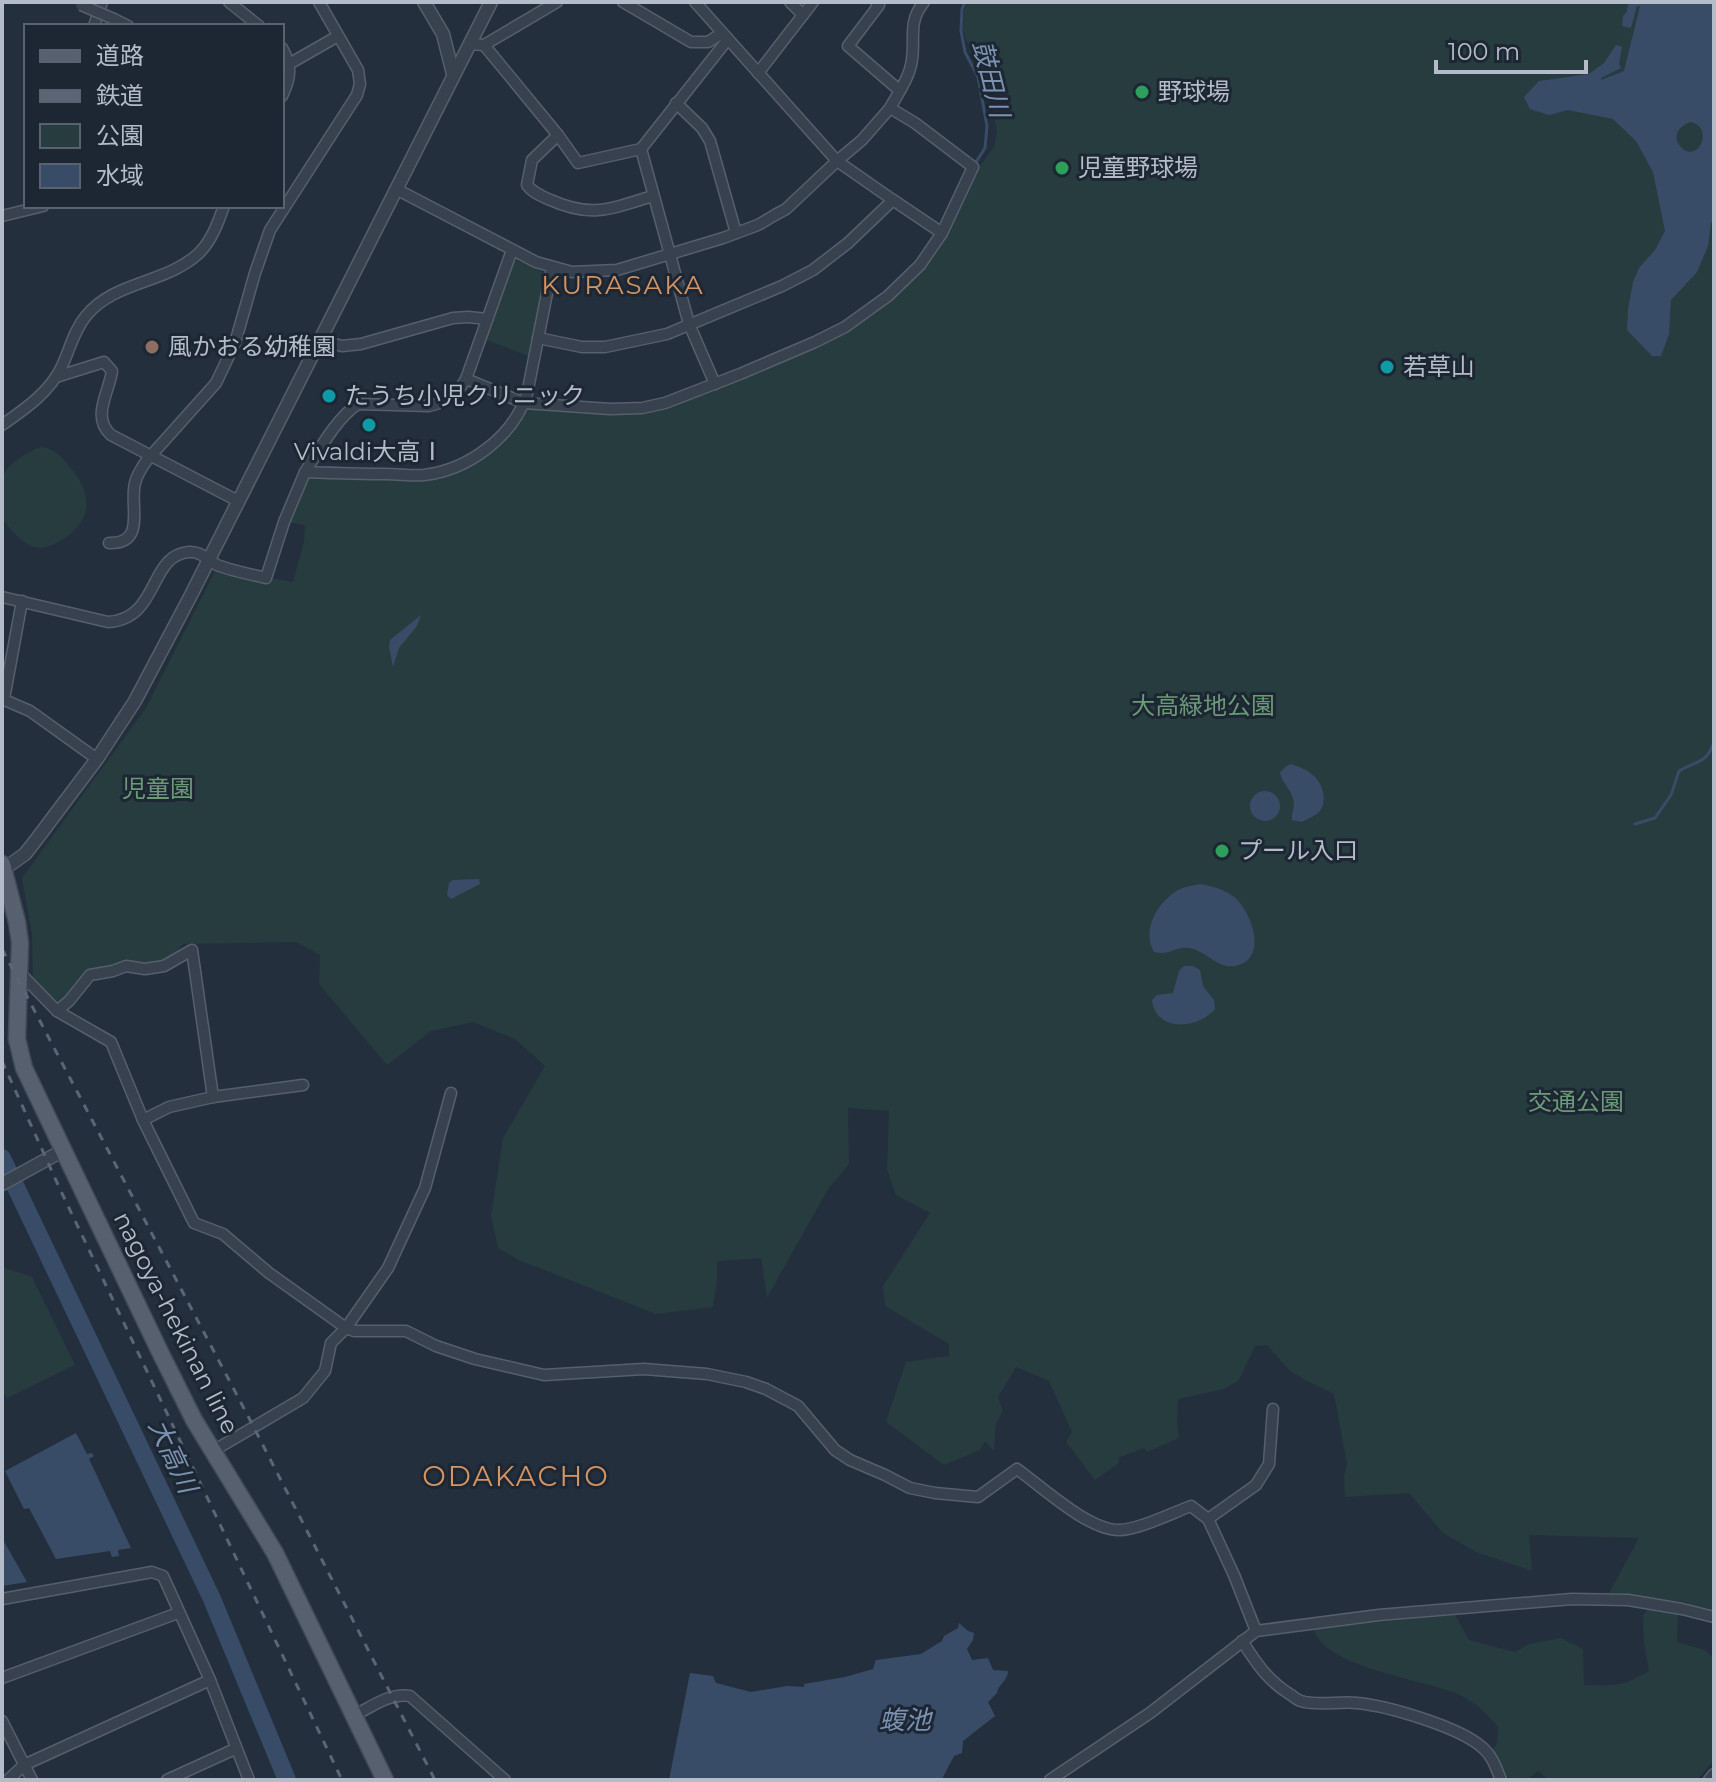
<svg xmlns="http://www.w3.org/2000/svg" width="1716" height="1782" viewBox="0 0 1716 1782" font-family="Montserrat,'Noto Sans JP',sans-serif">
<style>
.green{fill:#263c3f}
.water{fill:#394c67;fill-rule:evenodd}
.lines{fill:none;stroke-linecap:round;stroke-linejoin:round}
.stream{stroke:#394c67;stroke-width:3}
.river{stroke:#394c67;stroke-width:18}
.minor-casing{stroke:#565f6c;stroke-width:13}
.tertiary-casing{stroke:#565f6c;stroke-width:15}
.primary-casing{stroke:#414a57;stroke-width:19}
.minor{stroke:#38414e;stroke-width:10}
.tertiary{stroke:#38414e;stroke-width:12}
.primary{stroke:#56606e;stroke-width:16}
.rail{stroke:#5a6575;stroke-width:3;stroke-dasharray:8 8;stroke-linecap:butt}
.minor-bridge-casing{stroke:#565f6c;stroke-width:13;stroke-linecap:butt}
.minor-bridge{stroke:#38414e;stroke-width:10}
.leisure-dot{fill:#2e9e5b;stroke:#1d2633;stroke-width:3}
.education-dot{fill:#8d6e63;stroke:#1d2633;stroke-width:3}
.culture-dot{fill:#0f9aa8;stroke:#1d2633;stroke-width:3}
.labels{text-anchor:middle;stroke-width:6;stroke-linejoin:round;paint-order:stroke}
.poi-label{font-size:24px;fill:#b4bcc9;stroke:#1d2633;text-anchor:start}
.park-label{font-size:24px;fill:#6b9a76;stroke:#1d2633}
.street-label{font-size:24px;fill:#b4bcc9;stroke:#1d2633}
.water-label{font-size:26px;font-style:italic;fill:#7c92b1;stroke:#1d2633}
.neighbourhood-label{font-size:26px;letter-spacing:2px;fill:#d59563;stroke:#1d2633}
.quarter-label{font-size:28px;letter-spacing:2px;fill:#d59563;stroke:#1d2633}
</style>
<rect width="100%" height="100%" fill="#242f3e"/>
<g class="green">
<path d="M968 2H1714V1610L1691 1605 1686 1602 1609 1593 1639 1538 1529 1535 1532 1571 1476 1552 1443 1533 1409 1493 1345 1497 1344 1477 1347 1464 1334 1394 1305 1380 1289 1370 1267 1345 1255 1346 1239 1380 1224 1389 1178 1399 1177 1421 1179 1438 1147 1452 1144 1448 1118 1458 1119 1463 1095 1480 1066 1442 1072 1432 1049 1381 1016 1367 998 1397 1003 1411 996 1423 994 1451 985 1441 980 1450 944 1465 886 1422 906 1362 949 1356V1344L885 1306 883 1286 930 1213 896 1195 887 1169 889 1111 848 1108 849 1164 828 1189 767 1298 761 1258 717 1261V1279L713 1307 656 1314 519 1260 498 1248 491 1216 503 1138 545 1066 515 1039 473 1022 431 1031 387 1065 319 984 320 955 296 942 183 944 166 962 88 970 58 1006 33 982 32 935 22 878 146 708 216 569 293 582 304 542 305 525 287 522 305 478 309 477 459 470 524 410 530 407 642 411 856 324 942 241 954 219 975 172 994 147 997 133 992 102 981 65 971 52 963 31 964 10Z"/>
<path d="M516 260 543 272 546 277 531 357 484 339 512 262Z"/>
<path d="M41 447C55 448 61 457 70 467 95 496 92 524 58 542 51 546 42 549 34 547 27 545 19 538 14 533 11 530 5 523 3 518 0 513 1 482 3 476 9 463 28 451 41 447Z"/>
<path d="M2 1267 32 1277 75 1365 7 1398 2 1390Z"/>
<path d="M1649 1608 1678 1614 1677 1642 1705 1650 1714 1658V1760L1697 1780H1549L1538 1771 1527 1780 1505 1777 1491 1752 1497 1743 1498 1727C1487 1714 1475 1702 1460 1695 1424 1679 1329 1669 1314 1631L1318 1628 1455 1615 1469 1640 1515 1652 1529 1644 1561 1638 1583 1649 1584 1685C1614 1686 1622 1687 1649 1671L1644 1643 1643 1615Z"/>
</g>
<g class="water">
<path d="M1629 2H1714V222H1711L1708 246 1697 272 1671 300 1669 334 1661 356H1652L1627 330 1628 309 1633 282 1639 268 1655 250 1665 231 1653 172 1636 141 1613 119 1568 110 1549 115 1530 109 1524 97 1539 81 1589 74 1604 63 1616 45 1622 47 1619 64 1621 68 1601 78V80L1624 71 1640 6H1637L1631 28 1622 26 1623 16 1626 13ZM1690 122C1716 127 1697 165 1681 147 1671 137 1679 126 1690 122Z"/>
<path d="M421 615 417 626 399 648 393 667 389 647 390 640Z"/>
<path d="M1291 764C1299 767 1308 770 1314 776 1323 784 1328 802 1319 812 1315 816 1307 819 1302 822L1292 820C1291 812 1296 807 1293 799 1291 789 1282 783 1280 773L1285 767Z"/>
<circle cx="1265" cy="806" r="15"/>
<path d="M479 879 480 884 451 899 447 895 449 883 453 880Z"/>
<path d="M1200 884C1212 886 1224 889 1234 897 1253 913 1269 961 1234 966 1218 969 1205 950 1189 948 1175 946 1170 956 1154 952 1142 930 1156 905 1175 892 1182 887 1191 886 1200 884Z"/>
<path d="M1184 966H1193L1200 970 1203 986 1214 1000 1215 1009C1198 1029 1156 1033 1152 1000L1157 995 1173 993 1179 971Z"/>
<path d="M76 1433 87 1454 92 1453 94 1456 89 1459 131 1548 118 1550 119 1556 112 1557 110 1551 56 1559 29 1508 24 1509 5 1471Z"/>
<path d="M2 1538 27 1582 2 1586Z"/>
<path d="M959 1623 968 1631 974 1633 973 1640 967 1649 972 1660 988 1658 993 1670 1008 1671C1008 1681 998 1684 997 1693L988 1702 995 1716 963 1741 962 1753 954 1756 942 1779 669 1780 690 1673 713 1676 716 1683 751 1692 787 1686 804 1687V1684L845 1677 873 1669 876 1660 921 1654 942 1641 944 1636 958 1628Z"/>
</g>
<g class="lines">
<g class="stream">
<path d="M965 2 962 9 961 31 965 52 978 77 987 126 985 148 976 162"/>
<path d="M1635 824 1655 818 1671 795 1679 771C1697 760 1706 765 1714 742"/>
</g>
<path class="river" d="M2 1158 212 1599 287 1780"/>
<g class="minor-casing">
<g id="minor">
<path d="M229 2 259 26"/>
<path d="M623 2 691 42H708L722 33"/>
<path d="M695 2 837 161 893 200"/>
<path d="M790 2 803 15"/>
<path d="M876 2 879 5 848 46 899 90"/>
<path d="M114 19 128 26"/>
<path d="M94 26 102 2"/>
<path d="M470 44 484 45 557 2"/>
<path d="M484 45 558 135 578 163 641 149"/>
<path d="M282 48C292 66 291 78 282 96"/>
<path d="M289 64 338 36"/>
<path d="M758 73 813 2"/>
<path d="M676 103 702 128 710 141 736 233"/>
<path d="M890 108C897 95 906 83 910 69 918 43 905 25 924 2"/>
<path d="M558 135 532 160 527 185C533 193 540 195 548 199 593 219 609 209 653 196"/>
<path d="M396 189 536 262 572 272 617 270 723 238 758 225 775 215 786 209 837 161 862 140 890 108 915 123 973 167 942 233 920 265 888 296 845 327 815 342 740 374 665 403 642 408 610 409 524 403 466 379 512 250"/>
<path d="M2 216 43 206"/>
<path d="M538 338 582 347H605L667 334 782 286 813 270 848 243 893 200 942 233"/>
<path d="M320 340 342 346 361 344 453 318 468 317 487 319"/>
<path d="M56 377 104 362 112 371C109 393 91 417 111 435L238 501"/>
<path d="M466 379C457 394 447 402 429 406L358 404C337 417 318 452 305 472 332 473 359 474 386 474 399 474 412 476 424 475 468 470 513 437 527 394L552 268"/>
<path d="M715 384 689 324 641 149 728 39"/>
<path d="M2 425C25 409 50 392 62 366 70 349 74 330 86 316 114 281 165 284 198 254 211 242 218 223 224 206"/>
<path d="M109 543C147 544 129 506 135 483 137 474 142 467 147 460L216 383 235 343 255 273 270 230 357 95 360 84 358 70 319 2"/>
<path d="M2 597 108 622C160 619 148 555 189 552 201 551 207 560 217 565 232 571 250 574 266 578L284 522 305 472"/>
<path d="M2 699 30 711 97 759"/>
<path d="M4 699 22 601"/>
<path d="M20 973 57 1011 111 1042 143 1120 194 1223 223 1234 269 1273 346 1328 354 1331H406L436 1346 475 1359 544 1375 644 1369 707 1374 746 1382 766 1389 798 1406 835 1450 850 1460 885 1475 910 1488 935 1493 978 1497 1017 1469C1042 1487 1088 1530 1119 1530 1138 1530 1172 1513 1191 1506L1208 1519 1234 1575 1256 1631"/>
<path d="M57 1011 69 1001 90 975 113 971 126 966 145 969 164 966 192 950 213 1097 169 1107 143 1120"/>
<path d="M213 1097 303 1085"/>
<path d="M213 1451 303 1398 325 1371 331 1343 346 1328 388 1268 425 1188 451 1093"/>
<path d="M1208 1519 1256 1485 1269 1464 1273 1409"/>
<path d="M2 1599 152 1572 163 1576 210 1680 249 1780"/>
<path d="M1242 1641C1257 1664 1267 1680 1291 1695 1294 1697 1297 1700 1301 1701 1314 1706 1342 1701 1357 1703 1388 1706 1460 1727 1483 1748 1493 1757 1496 1768 1501 1780"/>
<path d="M2 1678 178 1613"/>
<path d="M353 1716C370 1708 390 1692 410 1696L505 1780"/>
<path d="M2 1721 32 1780"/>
<path d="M8 1780 24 1765 210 1680"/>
<path d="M167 1780 235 1749"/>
<path d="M1050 1780 1150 1713 1256 1631 1379 1615 1572 1599 1628 1600 1682 1609 1714 1617"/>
<path d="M1709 1780 1714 1774"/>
</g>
</g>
<g class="tertiary-casing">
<g id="tertiary">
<path d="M424 2 443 34 453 74"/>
<path d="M4 869 25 854 36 840 97 759 135 701 190 597 491 2"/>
<path d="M2 1184 64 1150"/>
</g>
</g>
<g class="primary-casing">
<path id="primary" d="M2 864 17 922 20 943 17 1039 24 1068 160 1352 194 1420 275 1553 385 1780"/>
</g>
<use href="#minor" class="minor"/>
<use href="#tertiary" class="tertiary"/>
<use href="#primary" class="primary"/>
<g class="rail">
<path d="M2 949 249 1418 435 1780"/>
<path d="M2 1061 59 1187 342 1780"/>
</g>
<g class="minor-bridge-casing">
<path id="minor-bridge" d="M81 5 114 19"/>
</g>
<use href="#minor-bridge" class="minor-bridge"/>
</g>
<g class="leisure-dot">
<circle cx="1142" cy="92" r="8"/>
<circle cx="1062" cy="168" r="8"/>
<circle cx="1222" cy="851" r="8"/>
</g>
<circle class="education-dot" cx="152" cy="347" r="8"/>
<g class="culture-dot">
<circle cx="1387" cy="367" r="8"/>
<circle cx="329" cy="396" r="8"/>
<circle cx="369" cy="425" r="8"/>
</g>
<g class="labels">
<g class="poi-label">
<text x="1158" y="100">野球場</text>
<text x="1078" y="176">児童野球場</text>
<text x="168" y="355">風かおる幼稚園</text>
<text x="1403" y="375">若草山</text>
<text x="345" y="404">たうち小児クリニック</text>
<text x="369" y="460" text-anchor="middle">Vivaldi大高Ⅰ</text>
<text x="1238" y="859">プール入口</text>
</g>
<g class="park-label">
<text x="1203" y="714">大高緑地公園</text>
<text x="158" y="797">児童園</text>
<text x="1576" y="1110">交通公園</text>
</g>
<g class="street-label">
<text transform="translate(176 1323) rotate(63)" y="8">nagoya-hekinan line</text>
</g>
<g class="water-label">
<text transform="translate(991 79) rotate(76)" y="9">鼓田川</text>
<text transform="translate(173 1456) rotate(65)" y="9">大高川</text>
<text x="905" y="1729">蝮池</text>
</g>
<g class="neighbourhood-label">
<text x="623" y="294">KURASAKA</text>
</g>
<g class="quarter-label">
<text x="516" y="1486">ODAKACHO</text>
</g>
</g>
<rect width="1716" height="1782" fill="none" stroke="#b4bcc9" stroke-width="8"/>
<rect x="24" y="24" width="260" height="184" fill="#1d2633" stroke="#59626f" stroke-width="2"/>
<rect x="40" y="50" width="40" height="12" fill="#56606e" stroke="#59626f" stroke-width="2"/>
<text x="96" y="64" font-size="24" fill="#b4bcc9">道路</text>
<rect x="40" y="90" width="40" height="12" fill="#5a6575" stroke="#59626f" stroke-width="2"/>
<text x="96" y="104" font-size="24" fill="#b4bcc9">鉄道</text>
<rect x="40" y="124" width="40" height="24" fill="#263c3f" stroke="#59626f" stroke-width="2"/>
<text x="96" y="144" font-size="24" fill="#b4bcc9">公園</text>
<rect x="40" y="164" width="40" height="24" fill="#394c67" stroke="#59626f" stroke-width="2"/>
<text x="96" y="184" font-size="24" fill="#b4bcc9">水域</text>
<path d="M1436 60v12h150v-12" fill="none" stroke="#b4bcc9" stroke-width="4"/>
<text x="1448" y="60" font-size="24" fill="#b4bcc9" stroke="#1d2633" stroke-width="6" paint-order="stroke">100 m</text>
</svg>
